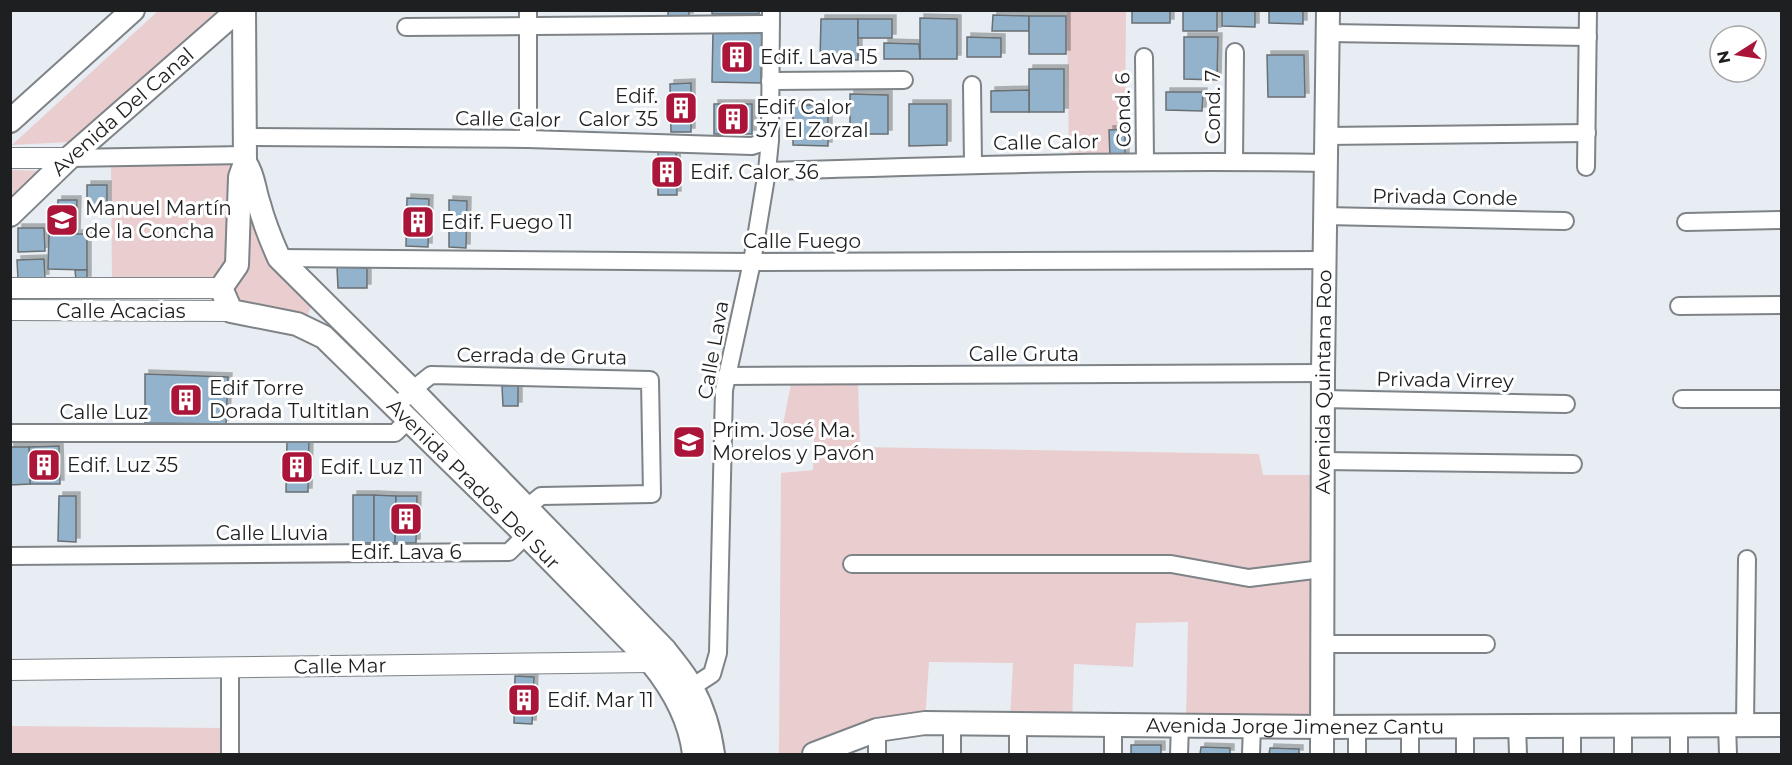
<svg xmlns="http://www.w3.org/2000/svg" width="1792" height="765" viewBox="0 0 1792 765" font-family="Montserrat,sans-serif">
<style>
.green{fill:#eacdce}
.building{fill:#92b3cb;stroke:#696f73;stroke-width:1.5;filter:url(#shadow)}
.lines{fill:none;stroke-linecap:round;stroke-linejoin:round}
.minor-casing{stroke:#7d8387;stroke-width:20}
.tertiary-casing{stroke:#7d8387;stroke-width:22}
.secondary-casing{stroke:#7d8387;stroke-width:26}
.minor{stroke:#fff;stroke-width:16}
.tertiary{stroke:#fff;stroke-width:20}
.secondary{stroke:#fff;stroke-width:22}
.labels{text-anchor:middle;stroke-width:6;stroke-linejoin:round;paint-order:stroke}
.poi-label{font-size:20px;fill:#1d1f21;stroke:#fff;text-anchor:start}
.street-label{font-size:20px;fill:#1d1f21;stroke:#fff}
</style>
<defs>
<filter id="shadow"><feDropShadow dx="4" dy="-4" stdDeviation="0" flood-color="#0004"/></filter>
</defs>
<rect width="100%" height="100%" fill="#e7edf2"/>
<g class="green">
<path d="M158 11H217L70 142 12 145Z"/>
<path d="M958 11H1126L1125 129 1109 130 1110 158 1069 159 1067 11Z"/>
<path d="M111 161H227L232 164V243L229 261 213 280 112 283Z"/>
<path d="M11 170 44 171 11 201Z"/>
<path d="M241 177 315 296 307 317 231 309 224 288Z"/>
<path d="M858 381 860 447 1259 454 1263 475H1322L1329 734 1186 721 1188 622 1136 623 1133 667 1074 664 1072 722 1010 720 1013 663 929 662 925 720 842 754H779L781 473 813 470 814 438 781 435 791 384Z"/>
<path d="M11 726 222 728V754H11Z"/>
</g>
<g class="building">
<rect x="668" y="10" width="21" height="7"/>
<rect x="712" y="10" width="47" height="4"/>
<rect x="1132" y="10" width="38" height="13"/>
<rect x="1183" y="10" width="34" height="21"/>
<path d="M1222 10H1255V27L1222 26Z"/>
<path d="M1269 10H1303V24L1269 23Z"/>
<path d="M993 15 1029 16V31H992Z"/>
<rect x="1029" y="16" width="37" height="38"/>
<path d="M920 18 957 19V59H920Z"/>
<path d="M821 19H858V60H820Z"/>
<rect x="858" y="19" width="34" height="19"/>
<path d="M713 31 762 32 761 83 712 82Z"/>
<path d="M967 37 1001 38V57H967Z"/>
<path d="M1184 37H1218L1217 80 1184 79Z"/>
<path d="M884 43 919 44 920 59H884Z"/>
<path d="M1267 55H1304L1305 97H1268Z"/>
<rect x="1029" y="69" width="35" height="43"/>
<path d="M691 83V132H671L670 84Z"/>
<path d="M1029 90V112H991V91Z"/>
<path d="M1166 92H1203L1202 111 1166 110Z"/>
<path d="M850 94 888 95V134H850Z"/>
<rect x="714" y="104" width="38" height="30"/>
<path d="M909 104H947V145L909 146Z"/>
<path d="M793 105H828V146L793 145Z"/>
<path d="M1125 129V158H1110L1109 130Z"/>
<path d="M658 150H676L677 195H658Z"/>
<rect x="87" y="185" width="20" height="29"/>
<path d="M407 198 429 199 428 247 406 246Z"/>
<path d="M58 200H77L76 234H57Z"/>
<path d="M449 200 467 201 466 248 449 247Z"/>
<path d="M18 228H44L45 251 18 252Z"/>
<path d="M49 234H87V270L48 269Z"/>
<path d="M44 259 45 278 18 279 17 260Z"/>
<path d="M337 267 367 268V288H338Z"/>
<path d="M75 270H87V280H76Z"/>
<path d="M145 374 228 377 226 424 145 423Z"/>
<path d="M518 385V406H503L502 386Z"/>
<path d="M287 441H309L308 492H286Z"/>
<path d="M59 446 60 484H30L29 447Z"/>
<path d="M10 447H29L30 484 10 485Z"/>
<rect x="353" y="495" width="21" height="48"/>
<path d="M374 495 396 496 395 543H374Z"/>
<path d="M59 496H76V542L58 541Z"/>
<path d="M396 496H417L416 543H395Z"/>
<path d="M515 676 534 677 532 724 514 723Z"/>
<rect x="1131" y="745" width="30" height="9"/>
<path d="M1201 747 1230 748V754H1200Z"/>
<path d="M1270 748 1299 749V754H1269Z"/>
</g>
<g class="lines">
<g class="minor-casing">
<g id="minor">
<path d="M528 10V139"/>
<path d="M406 27 771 24"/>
<path d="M1328 33 1588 37"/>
<path d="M1144 57 1145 162"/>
<path d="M770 81 904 80"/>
<path d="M972 85 973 164"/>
<path d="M1326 136 1587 133"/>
<path d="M245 137 528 139 752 146 770 140"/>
<path d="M69 158 245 155"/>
<path d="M1234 162 1235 52"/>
<path d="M1586 167 1588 10"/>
<path d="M767 171C953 165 1139 160 1325 163"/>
<path d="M1325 216 1565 221"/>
<path d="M1686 222 1782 220"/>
<path d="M279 258 752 262 1324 260"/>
<path d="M1679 306 1782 305"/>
<path d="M726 376 1323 373"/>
<path d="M1323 399 1566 404"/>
<path d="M1682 399H1782"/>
<path d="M397 407 412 390 431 375 650 380 652 494 541 496 519 514"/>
<path d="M10 433H395L409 419"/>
<path d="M1322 461 1573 464"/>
<path d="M10 556 509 552 526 535"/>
<path d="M852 564H1171L1249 578 1322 569"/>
<path d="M1322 644H1486"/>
<path d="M230 667V754"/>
<path d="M692 687 712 674 718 653 724 390 752 262 767 171 770 140 771 10"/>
<path d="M1113 725V754"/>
<path d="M1727 725 1728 754"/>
<path d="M1745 725 1747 559"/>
<path d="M1357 726V754"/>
<path d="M1410 726V754"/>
<path d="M1465 726V754"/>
<path d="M1517 726 1518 754"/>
<path d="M1572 726V754"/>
<path d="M1623 726V754"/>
<path d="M1679 726V754"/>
<path d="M877 730V754"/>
<path d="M952 754V723"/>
<path d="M1018 754V724"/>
<path d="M1179 754 1180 725"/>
<path d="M1251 754 1252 726"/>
</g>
</g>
<g class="tertiary-casing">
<g id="tertiary">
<path d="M10 158H69"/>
<path d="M10 288H221"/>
<path d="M10 310 231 311"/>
<path d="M10 670 651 662 659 655"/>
</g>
</g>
<g class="secondary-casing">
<g id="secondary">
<path id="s1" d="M244 10 245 163 240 177 237 265 221 288 231 311 297 324 324 337 526 535 651 662C673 689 690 719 694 754"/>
<path d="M10 121 133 10"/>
<path d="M246 164C254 176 254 190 259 204 264 223 271 240 279 258L412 390 665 650C674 662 685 674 692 688 703 708 710 732 713 754"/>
<path id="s2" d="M10 215 69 158 238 10"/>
<path id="s3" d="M814 754 877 730 925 723 1321 727 1782 725"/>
<path id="s4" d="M1322 754 1323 373 1328 10"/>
</g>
</g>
<use href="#minor" class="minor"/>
<use href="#tertiary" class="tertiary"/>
<use href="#secondary" class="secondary"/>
</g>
<defs>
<g id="building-square" transform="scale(1.725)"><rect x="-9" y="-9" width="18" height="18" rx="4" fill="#ab1539" stroke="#fff"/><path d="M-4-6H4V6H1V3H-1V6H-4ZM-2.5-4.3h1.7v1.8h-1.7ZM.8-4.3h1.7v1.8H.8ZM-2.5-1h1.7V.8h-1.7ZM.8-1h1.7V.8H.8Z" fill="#fff"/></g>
<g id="school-square" transform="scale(1.725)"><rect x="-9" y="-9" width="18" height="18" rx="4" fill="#ab1539" stroke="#fff"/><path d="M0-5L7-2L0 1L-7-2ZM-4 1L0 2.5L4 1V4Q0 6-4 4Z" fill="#fff"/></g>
</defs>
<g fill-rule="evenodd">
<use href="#building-square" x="737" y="57"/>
<use href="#building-square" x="681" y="108"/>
<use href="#building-square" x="733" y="119"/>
<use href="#building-square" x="667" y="172"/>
<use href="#school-square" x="62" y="220"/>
<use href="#building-square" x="418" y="222"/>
<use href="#building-square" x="186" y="400"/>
<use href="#school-square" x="689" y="442"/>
<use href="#building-square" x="44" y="465"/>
<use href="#building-square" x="297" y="467"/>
<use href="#building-square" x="406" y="519"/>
<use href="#building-square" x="524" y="700"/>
</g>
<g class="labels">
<g class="poi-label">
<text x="760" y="64">Edif. Lava 15</text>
<text x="658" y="103" text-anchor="end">Edif.<tspan x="658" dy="23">Calor 35</tspan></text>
<text x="756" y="114">Edif Calor<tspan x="756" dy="23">37 El Zorzal</tspan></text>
<text x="690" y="179">Edif. Calor 36</text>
<text x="85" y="215">Manuel Martín<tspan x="85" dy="23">de la Concha</tspan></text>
<text x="441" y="229">Edif. Fuego 11</text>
<text x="209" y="395">Edif Torre<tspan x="209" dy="23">Dorada Tultitlan</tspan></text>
<text x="712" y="437">Prim. José Ma.<tspan x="712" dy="23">Morelos y Pavón</tspan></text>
<text x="67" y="472">Edif. Luz 35</text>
<text x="320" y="474">Edif. Luz 11</text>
<text x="406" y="559" text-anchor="middle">Edif. Lava 6</text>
<text x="547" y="707">Edif. Mar 11</text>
</g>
<g class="street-label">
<text transform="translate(1213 107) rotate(-90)" y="7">Cond. 7</text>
<text transform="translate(1123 110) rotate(-91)" y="7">Cond. 6</text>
<text dy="7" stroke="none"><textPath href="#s2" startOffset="153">Avenida Del Canal</textPath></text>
<text transform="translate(508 119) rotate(1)" y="7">Calle Calor</text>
<text transform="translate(1046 142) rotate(-1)" y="7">Calle Calor</text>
<text transform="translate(1445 197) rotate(1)" y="7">Privada Conde</text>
<text x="802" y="248">Calle Fuego</text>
<text x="121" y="318">Calle Acacias</text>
<text transform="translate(713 350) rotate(-80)" y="7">Calle Lava</text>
<text x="1024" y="361">Calle Gruta</text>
<text transform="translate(542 356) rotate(1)" y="7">Cerrada de Gruta</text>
<text transform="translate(1445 380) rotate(1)" y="7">Privada Virrey</text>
<text dy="7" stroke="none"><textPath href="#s4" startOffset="372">Avenida Quintana Roo</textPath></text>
<text x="104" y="419">Calle Luz</text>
<text dy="7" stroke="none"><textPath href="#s1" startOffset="616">Avenida Prados Del Sur</textPath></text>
<text x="272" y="540">Calle Lluvia</text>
<text transform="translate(340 666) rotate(-1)" y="7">Calle Mar</text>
<text dy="7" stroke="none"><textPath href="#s3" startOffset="486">Avenida Jorge Jimenez Cantu</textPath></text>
</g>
</g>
<rect width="1792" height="765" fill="none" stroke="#1d1f21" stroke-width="24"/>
<g transform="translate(1738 54) rotate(258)"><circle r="28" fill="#ffffff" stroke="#a5a5a6" stroke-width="1.5"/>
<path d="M0-4.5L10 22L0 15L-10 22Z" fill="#ab1539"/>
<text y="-9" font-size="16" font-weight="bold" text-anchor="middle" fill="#1d1f21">N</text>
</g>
</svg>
